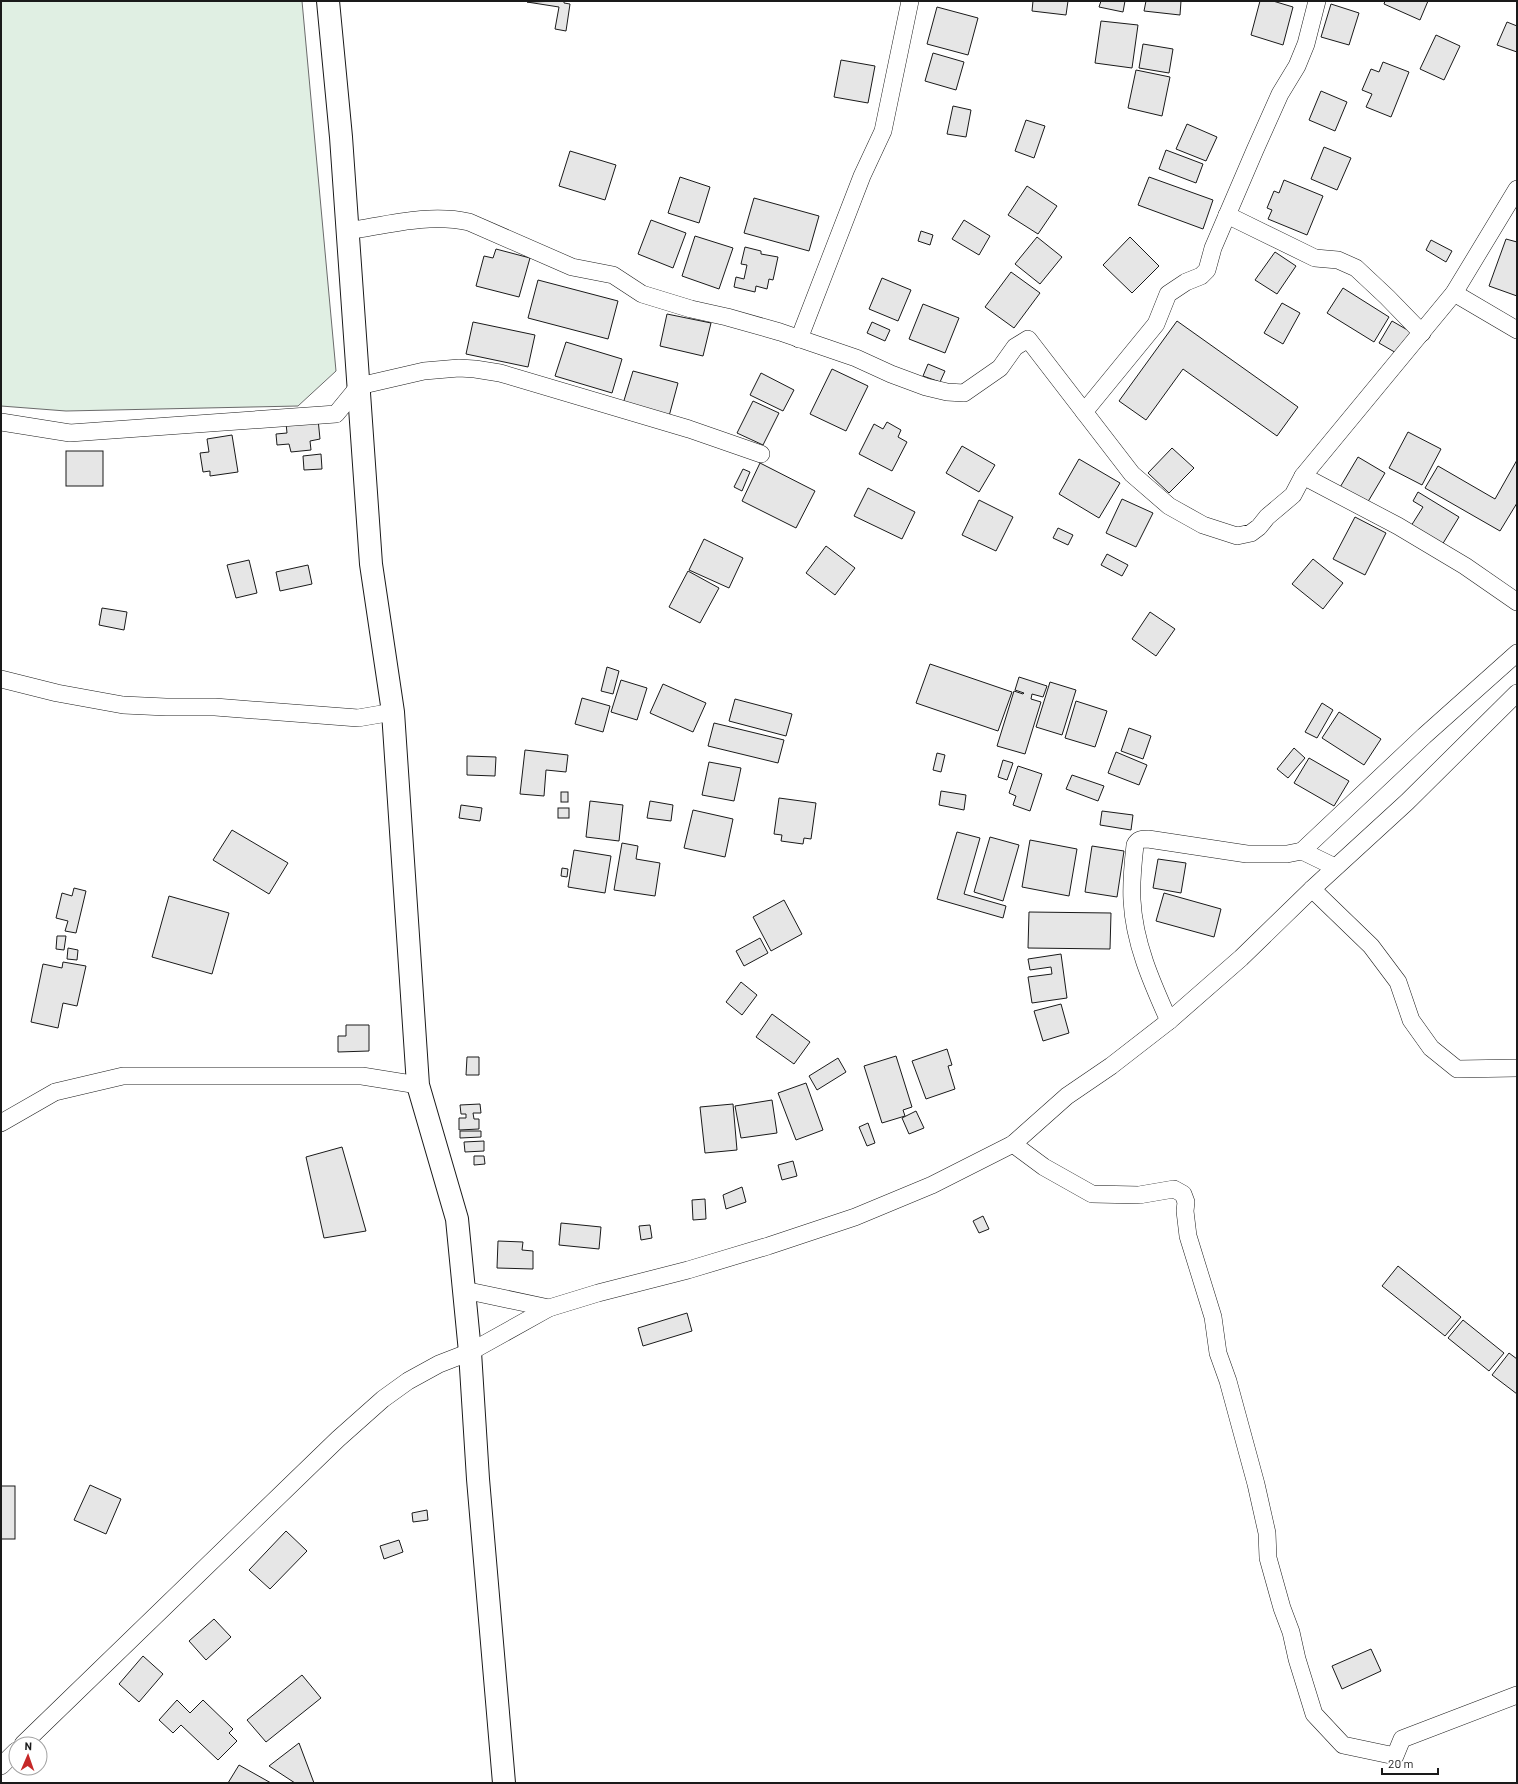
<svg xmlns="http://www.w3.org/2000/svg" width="1518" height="1784" viewBox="0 0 1518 1784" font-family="Barlow,sans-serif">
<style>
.green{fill:#e0efe3;stroke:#6a6a6a}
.building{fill:#e6e6e6;stroke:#1a1a1a}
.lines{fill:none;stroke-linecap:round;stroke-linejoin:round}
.street-casing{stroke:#1a1a1a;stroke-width:18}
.secondary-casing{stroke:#1a1a1a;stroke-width:24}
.street{stroke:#fff;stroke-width:17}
.secondary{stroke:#fff;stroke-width:22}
</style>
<rect width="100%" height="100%" fill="#fff"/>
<path class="green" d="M1 1H302L336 371 298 406 66 411 1 406Z"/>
<g class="building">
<path d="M564 1V3L570 4 566 31 555 29 559 7 527 2Z"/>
<path d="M1033 1H1068L1066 15 1032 11Z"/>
<path d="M1101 1H1125L1123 12 1099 7Z"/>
<path d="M1146 1H1181L1180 15 1144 11Z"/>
<path d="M1260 1H1273L1293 7 1283 45 1251 35Z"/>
<path d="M1385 1H1428L1420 20 1384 4Z"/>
<path d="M1331 4 1359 13 1349 45 1321 37Z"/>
<path d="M937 7 978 18 968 55 927 44Z"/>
<path d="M1101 21 1138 25 1132 68 1095 63Z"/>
<path d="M1507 22 1517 26V52L1497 45Z"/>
<path d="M1436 35 1460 46 1444 80 1420 69Z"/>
<path d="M1143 44 1173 49 1169 73 1139 68Z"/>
<path d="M933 53 964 62 956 90 925 81Z"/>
<path d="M841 60 875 66 868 103 834 97Z"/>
<path d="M1383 62 1409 72 1391 117 1366 107 1372 94 1362 90 1371 69 1379 72Z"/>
<path d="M1136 70 1170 77 1162 116 1128 108Z"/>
<path d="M1321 91 1347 102 1335 131 1309 120Z"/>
<path d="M953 106 971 110 966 137 947 134Z"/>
<path d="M1026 120 1045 126 1034 158 1015 151Z"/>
<path d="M1187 124 1217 137 1206 161 1176 149Z"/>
<path d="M1324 147 1351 158 1337 190 1311 179Z"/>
<path d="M1166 150 1203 164 1196 183 1159 169Z"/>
<path d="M570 151 616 165 605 200 559 186Z"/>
<path d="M680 177 710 187 699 223 668 213Z"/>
<path d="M1149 177 1213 200 1203 229 1138 205Z"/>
<path d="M1284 180 1323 196 1307 235 1268 219 1272 210 1267 208 1274 191 1279 193Z"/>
<path d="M1027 186 1057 206 1038 234 1008 215Z"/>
<path d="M754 198 819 216 809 251 744 233Z"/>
<path d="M651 220 686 233 673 268 638 254Z"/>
<path d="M964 220 990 236 979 255 952 239Z"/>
<path d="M921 231 933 235 930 245 918 241Z"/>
<path d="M695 236 733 248 719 289 682 276Z"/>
<path d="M1037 237 1062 257 1040 284 1015 264Z"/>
<path d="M1130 237 1159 266 1132 293 1103 265Z"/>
<path d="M1506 239 1517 242V296L1489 286Z"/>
<path d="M1431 240 1452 251 1446 262 1426 250Z"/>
<path d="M745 247 761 251V254L778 257 773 280 769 279 767 289 756 286 755 292 734 287 736 277 744 279 747 265 741 264Z"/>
<path d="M496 249 530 258 519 297 476 286 484 256 493 258Z"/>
<path d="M1275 252 1296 266 1277 294 1255 280Z"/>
<path d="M1011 272 1040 293 1014 328 985 307Z"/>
<path d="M882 278 911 290 898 321 869 309Z"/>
<path d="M538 280 618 301 608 339 528 318Z"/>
<path d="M1343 288 1389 317 1374 342 1327 313Z"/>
<path d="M1282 303 1300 313 1283 344 1264 333Z"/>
<path d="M923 304 959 318 945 353 909 339Z"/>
<path d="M667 314 711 323 703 356 660 346Z"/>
<path d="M1177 321 1298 407 1277 436 1183 369 1146 420 1119 401Z"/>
<path d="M1392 321 1411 332 1398 354 1379 343Z"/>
<path d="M473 322 535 335 528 367 466 354Z"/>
<path d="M872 322 890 330 885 341 867 333Z"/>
<path d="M566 342 622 359 612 393 555 376Z"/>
<path d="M928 364 945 371 940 382 923 376Z"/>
<path d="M832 369 868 386 846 431 810 414Z"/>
<path d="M633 371 678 383 668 420 622 407Z"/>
<path d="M761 373 794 390 783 411 750 395Z"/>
<path d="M753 401 779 413 763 445 737 433Z"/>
<path d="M318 419 320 439 310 441 311 450 291 452 289 444 277 445 276 434 287 433 286 423Z"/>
<path d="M887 422 901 430 898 437 907 442 892 471 859 454 874 424 883 429Z"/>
<path d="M1408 432 1441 449 1422 485 1389 468Z"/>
<path d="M232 435 238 472 210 476V471L203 472 200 453 209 452 207 439Z"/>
<path d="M962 446 995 465 979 492 946 473Z"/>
<path d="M1172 448 1194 468 1169 493 1148 473Z"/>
<rect x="66" y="451" width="37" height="35"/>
<path d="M321 454 322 469 304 470 303 456Z"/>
<path d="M1358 457 1385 473 1366 505 1339 489Z"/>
<path d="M1079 459 1120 483 1099 518 1059 494Z"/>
<path d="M1517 460V503L1500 531 1425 488 1438 466 1495 499Z"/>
<path d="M760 463 815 491 796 528 742 501Z"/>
<path d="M743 469 750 472 742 491 734 487Z"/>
<path d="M868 488 915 512 902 539 854 516Z"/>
<path d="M1418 492 1459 517 1442 545 1411 526 1423 507 1413 501Z"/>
<path d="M1122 499 1153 513 1136 547 1106 533Z"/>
<path d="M979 500 1013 517 996 551 962 535Z"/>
<path d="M1355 517 1386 533 1365 575 1333 559Z"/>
<path d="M1058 528 1073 535 1068 545 1053 538Z"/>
<path d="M704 539 743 558 729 588 689 570Z"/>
<path d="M826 546 855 568 835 595 806 573Z"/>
<path d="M1107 554 1128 565 1122 576 1101 565Z"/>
<path d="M1313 559 1343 583 1323 609 1292 584Z"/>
<path d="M249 560 257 593 236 598 227 565Z"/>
<path d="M308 565 312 584 280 591 276 572Z"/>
<path d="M688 571 719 588 700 623 669 607Z"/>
<path d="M102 608 127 612 124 630 99 625Z"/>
<path d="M1150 612 1175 629 1156 656 1132 639Z"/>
<path d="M930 664 1012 692 998 731 916 703Z"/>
<path d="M607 667 619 671 613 694 601 691Z"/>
<path d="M1019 677 1047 686 1043 697 1032 694 1031 699 1041 702 1025 754 997 746 1014 691 1023 694 1024 693 1015 690Z"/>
<path d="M621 680 647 688 637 720 611 712Z"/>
<path d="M1050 682 1076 690 1062 735 1036 727Z"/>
<path d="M663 684 706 703 693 732 650 713Z"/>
<path d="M582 698 610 706 603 732 575 724Z"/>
<path d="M735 699 792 714 786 736 729 721Z"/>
<path d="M1076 701 1107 711 1095 747 1065 738Z"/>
<path d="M1322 703 1333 710 1317 738 1305 732Z"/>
<path d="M1339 712 1381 739 1364 765 1322 738Z"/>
<path d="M714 723 784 740 778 763 708 746Z"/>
<path d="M1129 728 1151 736 1143 759 1121 751Z"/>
<path d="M1294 748 1305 758 1288 778 1277 769Z"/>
<path d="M525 750 568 755 566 772 546 770 544 796 520 794Z"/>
<path d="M1116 752 1147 765 1139 785 1108 773Z"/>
<path d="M937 753 945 755 941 772 933 770Z"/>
<path d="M467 756 496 757 495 776 467 775Z"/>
<path d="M1309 758 1349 781 1334 806 1294 783Z"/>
<path d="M1003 760 1013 763 1007 780 998 777Z"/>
<path d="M709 762 741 768 734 801 702 795Z"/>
<path d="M1018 766 1042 774 1030 811 1013 805 1016 796 1009 793Z"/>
<path d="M1072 775 1104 786 1098 801 1066 789Z"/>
<path d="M941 791 966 795 964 810 939 805Z"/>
<rect x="561" y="792" width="7" height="10"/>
<path d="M779 798 816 803 811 839 804 838 803 844 781 841 782 835 774 834Z"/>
<path d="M590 801 623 805 619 841 586 837Z"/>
<path d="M650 801 673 805 671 821 647 818Z"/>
<path d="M461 805 482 808 480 821 459 818Z"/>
<rect x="558" y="808" width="11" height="10"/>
<path d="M693 810 733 819 725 857 684 848Z"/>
<path d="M1102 811 1133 815 1131 830 1100 825Z"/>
<path d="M232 830 288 863 269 894 213 860Z"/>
<path d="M957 832 980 838 964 894 1006 906 1003 918 937 899Z"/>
<path d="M990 837 1019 845 1003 901 974 892Z"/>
<path d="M1030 840 1077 849 1069 896 1022 887Z"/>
<path d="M622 843 638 846 636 859 660 863 655 896 614 890Z"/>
<path d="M1092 846 1124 851 1117 897 1085 892Z"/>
<path d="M574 850 611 856 605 893 568 887Z"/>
<path d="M1158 859 1186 863 1181 893 1153 888Z"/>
<path d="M562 868 568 869 567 877 561 876Z"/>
<path d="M74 888 86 891 76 933 65 931 68 921 56 918 62 893 72 896Z"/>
<path d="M1164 893 1221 909 1214 937 1156 921Z"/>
<path d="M169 896 229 913 212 974 152 957Z"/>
<path d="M784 900 802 934 771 951 753 917Z"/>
<path d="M1029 912 1111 913 1110 949 1028 948Z"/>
<path d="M57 936H66L64 950 56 949Z"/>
<path d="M760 938 768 953 744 966 736 951Z"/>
<path d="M68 948 78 950 77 960 67 959Z"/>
<path d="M1061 954 1067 998 1032 1003 1028 977 1052 974 1051 967 1030 970 1028 959Z"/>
<path d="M63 962 86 966 77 1006 63 1003 58 1028 31 1022 43 964 62 968Z"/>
<path d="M741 982 757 995 742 1015 726 1002Z"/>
<path d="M1061 1004 1069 1033 1043 1041 1034 1011Z"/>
<path d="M772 1014 810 1042 794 1064 756 1037Z"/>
<path d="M346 1025H369V1051L338 1052V1036H346Z"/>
<path d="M947 1049 952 1065 948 1066 955 1089 926 1099 912 1061Z"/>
<path d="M896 1056 912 1107 903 1110 905 1116 882 1123 864 1066Z"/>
<path d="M467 1057H479V1075H466Z"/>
<path d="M838 1058 846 1072 817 1090 809 1076Z"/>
<path d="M806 1083 823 1130 796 1140 778 1093Z"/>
<path d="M772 1100 777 1133 741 1138 735 1106Z"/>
<path d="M480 1104 481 1113H473L474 1119H479V1129L459 1130V1118H466V1114H461L460 1105Z"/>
<path d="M733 1104 737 1150 705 1153 700 1107Z"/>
<path d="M916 1111 924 1128 909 1134 902 1118Z"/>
<path d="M868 1123 875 1143 867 1146 859 1127Z"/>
<path d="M460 1131H481V1137L460 1138Z"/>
<path d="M484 1141V1151L465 1152 464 1142Z"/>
<path d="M342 1147 366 1231 324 1238 306 1157Z"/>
<path d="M474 1156H484L485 1164 474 1165Z"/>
<path d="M793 1161 797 1176 782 1180 778 1165Z"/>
<path d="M742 1187 746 1202 726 1209 723 1195Z"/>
<path d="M705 1199 706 1219 693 1220 692 1200Z"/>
<path d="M983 1216 989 1229 979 1233 973 1221Z"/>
<path d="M561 1223 601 1227 599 1249 559 1245Z"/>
<path d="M650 1225 652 1238 641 1240 639 1226Z"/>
<path d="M498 1241 523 1242 522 1250 533 1251V1269L497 1268Z"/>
<path d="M1398 1266 1461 1317 1445 1336 1382 1286Z"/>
<path d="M687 1313 692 1331 643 1346 638 1328Z"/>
<path d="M1463 1320 1504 1353 1489 1371 1448 1338Z"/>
<path d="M1509 1353 1517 1359V1394L1492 1375Z"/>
<path d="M90 1485 121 1499 106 1534 74 1520Z"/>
<rect x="1" y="1486" width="14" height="53"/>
<path d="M427 1510 428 1520 413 1522 412 1513Z"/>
<path d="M286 1531 307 1551 270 1589 249 1570Z"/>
<path d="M399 1540 403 1552 384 1559 380 1546Z"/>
<path d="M214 1619 231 1637 206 1660 189 1641Z"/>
<path d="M1371 1649 1381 1671 1342 1689 1332 1666Z"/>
<path d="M143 1656 163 1674 139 1702 119 1684Z"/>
<path d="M302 1675 321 1698 266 1742 247 1720Z"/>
<path d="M177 1700 190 1713 203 1700 233 1729 229 1733 237 1741 218 1760 181 1725 173 1733 159 1720Z"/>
<path d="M299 1743 314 1783H295L269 1766Z"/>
<path d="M239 1765 271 1783H228Z"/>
</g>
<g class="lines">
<g class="street-casing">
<g id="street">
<path d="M1227 215 1315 258 1338 260 1356 268 1387 297 1422 333"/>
<path d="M348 231C387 225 429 213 469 222L572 267 613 275 642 294 691 309 727 317 780 332 856 358 891 374 926 387 947 392 964 393 1000 368 1015 347 1028 339 1132 474 1169 506 1203 525 1237 536 1251 533 1259 527 1267 517 1293 495 1303 476 1454 293 1517 189"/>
<path d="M1454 293 1517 330"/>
<path d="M799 339 862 176 883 131 910 1"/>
<path d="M1084 412 1156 324 1168 294 1186 282 1201 276 1207 270 1213 248 1255 150 1280 94 1297 66 1306 44 1317 1"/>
<path d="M1 422 70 433 336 414 359 386 424 371 459 368 475 369 500 373 689 429 761 454"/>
<path d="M1303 476 1398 526 1465 566 1517 602"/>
<path d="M1 679 57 693 123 705 166 707H215L358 718 393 712"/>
<path d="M1302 851 1424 736 1517 653"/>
<path d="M1312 889 1371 946 1398 982 1411 1020 1431 1048 1457 1069 1517 1068"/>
<path d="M1169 1021C1152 983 1134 943 1132 900 1131 882 1133 863 1135 845 1138 839 1142 839 1148 839L1247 854H1287L1302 851 1335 867"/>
<path d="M1 1123 55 1092 123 1076H362L418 1085"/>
<path d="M1013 1144 1044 1167 1092 1194 1139 1195 1174 1189 1183 1194 1186 1202 1185 1211 1188 1236 1213 1317 1218 1353 1228 1381 1256 1484 1267 1533 1268 1558 1282 1608 1291 1632 1297 1659 1314 1714 1343 1745 1395 1756 1402 1739 1517 1695"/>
<path d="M464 1290 549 1308"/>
<path d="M23 1744 338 1439 383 1399 408 1381 439 1364 470 1352 549 1308 598 1293 688 1270 768 1246 855 1217 932 1185 1013 1144 1067 1096 1111 1066 1169 1021 1241 958 1312 889 1407 802 1517 693"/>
<path d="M1 1766 16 1751"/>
</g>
</g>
<g class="secondary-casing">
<path id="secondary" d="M328 1 341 137 371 564 393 712 418 1085 457 1219 470 1352 478 1479 504 1783"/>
</g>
<use href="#street" class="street"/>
<use href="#secondary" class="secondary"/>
</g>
<rect width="1518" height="1784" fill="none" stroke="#1a1a1a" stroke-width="4"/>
<g transform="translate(28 1756) rotate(2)"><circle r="19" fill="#ffffff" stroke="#a3a3a3"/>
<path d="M0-3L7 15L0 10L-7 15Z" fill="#c62828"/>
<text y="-6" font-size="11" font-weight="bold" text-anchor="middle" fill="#1a1a1a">N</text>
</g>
<path d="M1382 1768v6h56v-6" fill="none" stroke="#1a1a1a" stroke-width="2"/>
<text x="1388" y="1768" font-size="12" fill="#1a1a1a" stroke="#ffffff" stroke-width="3" paint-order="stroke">20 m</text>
</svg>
